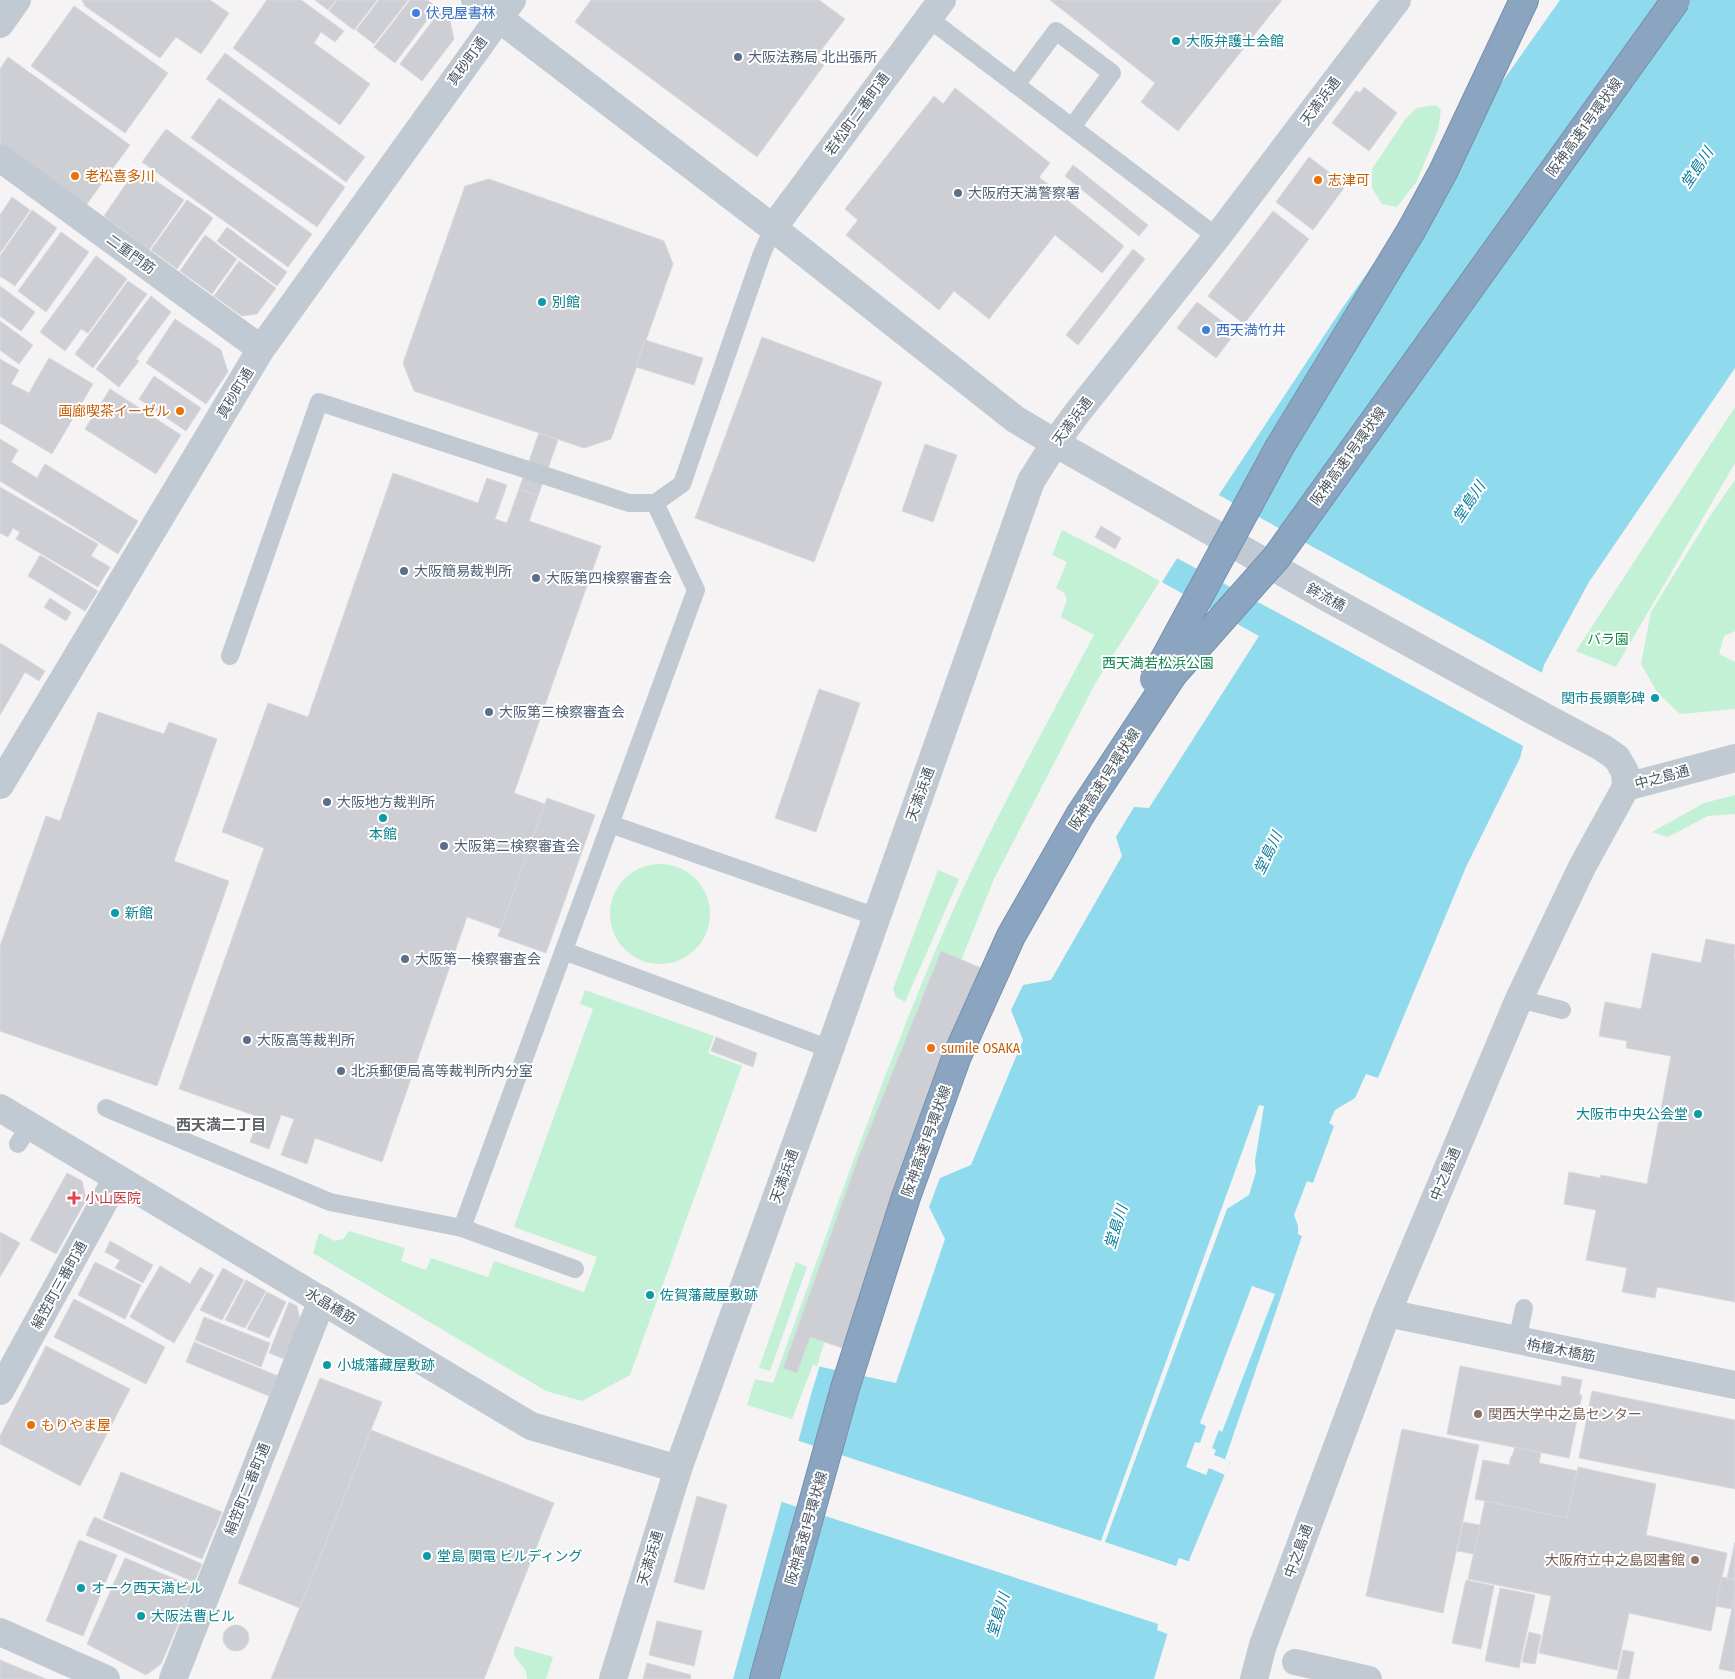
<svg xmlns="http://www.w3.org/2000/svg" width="1735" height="1679" viewBox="0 0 1735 1679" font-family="'Fira Sans Condensed','Noto Sans JP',sans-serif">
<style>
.green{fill:#c3f1d5}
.water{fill:#90daee}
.pier{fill:#f5f3f3}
.building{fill:#cdcfd5;stroke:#d7d9de}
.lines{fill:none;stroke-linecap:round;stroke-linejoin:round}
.motorway-casing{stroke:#7690ad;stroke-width:30}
.service{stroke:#c1cad2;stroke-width:18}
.pedestrian{stroke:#c1cad2;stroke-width:26}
.minor{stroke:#c1cad2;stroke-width:28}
.tertiary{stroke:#c1cad2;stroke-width:28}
.motorway{stroke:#8ba5c1;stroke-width:28}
.motorway-bridge-casing{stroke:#7690ad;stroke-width:30;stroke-linecap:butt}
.motorway-bridge{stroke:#8ba5c1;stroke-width:28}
.shop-dot{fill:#3f7fe0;stroke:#fff;stroke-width:2}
.culture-dot{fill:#0f9aa8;stroke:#fff;stroke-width:2}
.service-dot{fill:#5c6f8a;stroke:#fff;stroke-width:2}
.food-dot{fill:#e8710a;stroke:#fff;stroke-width:2}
.health-dot{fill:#e0444e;stroke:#fff;stroke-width:2}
.education-dot{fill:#8d6e63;stroke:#fff;stroke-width:2}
.labels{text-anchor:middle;stroke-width:4;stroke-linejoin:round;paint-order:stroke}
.shop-label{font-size:14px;fill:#366cbe;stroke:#fff;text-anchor:start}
.culture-label{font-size:14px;fill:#0d838f;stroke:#fff;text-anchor:start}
.service-label{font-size:14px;fill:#4e5e75;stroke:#fff;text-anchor:start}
.street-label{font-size:14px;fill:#4a5661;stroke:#fff}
.food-label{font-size:14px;fill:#c56008;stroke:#fff;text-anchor:start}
.park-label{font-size:14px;fill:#17864f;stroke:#fff}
.health-label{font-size:14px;fill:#be3a42;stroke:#fff;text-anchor:start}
.education-label{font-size:14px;fill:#785e54;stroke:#fff;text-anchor:start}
.water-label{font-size:15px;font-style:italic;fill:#0c7c9b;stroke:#fff}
.neighbourhood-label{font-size:15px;font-weight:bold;fill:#5f6368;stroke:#fff}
</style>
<rect width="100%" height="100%" fill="#f5f3f3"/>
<g class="green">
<path d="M1436 105 1441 110 1438 130 1417 181 1397 207 1382 204 1372 188V169L1404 121 1416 108Z"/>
<path d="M1735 407V463L1616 667 1576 651Z"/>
<path d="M1735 480V631L1724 636 1719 654 1735 662V709L1680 714 1657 692 1641 664 1651 612 1710 516Z"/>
<path d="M1062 530 1131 565 1259 636 896 1383 813 1365 792 1419 747 1405 755 1379 773 1383C825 1239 875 1095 934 954 980 844 1038 740 1094 635L1061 617 1067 599 1064 593 1056 588 1067 562 1052 555Z"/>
<path d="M1735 795V814L1708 816 1668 837 1652 832 1704 803Z"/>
<circle cx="660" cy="914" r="50"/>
<path d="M938 870 959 879 905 1002 896 997 893 989Z"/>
<path d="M585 990 714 1036 708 1053 742 1066 630 1375 582 1401 546 1391 313 1253 319 1233 335 1241 343 1239 349 1231 405 1248 401 1261 426 1270 431 1258 488 1277 494 1261 584 1292 597 1257 514 1227 593 1009 580 1004Z"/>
<path d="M796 1262 807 1267 770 1371 759 1368Z"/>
<path d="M515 1646 553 1657 546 1679H527L526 1671 514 1655Z"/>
</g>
<path class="water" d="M1560 0H1735V368L1589 582 1544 665 1520 758 1466 867 1378 1078 1366 1074 1355 1098 1335 1110 1329 1123 1334 1126 1313 1183 1307 1181 1294 1215 1298 1226V1234L1302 1236 1225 1459 1230 1462 1190 1558 1154 1679H733L812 1391 851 1265 1097 686 1174 563 1341 310Z"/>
<g class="pier">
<path d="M1217 494 1544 674 1525 747 1175 557Z"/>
<path d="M1160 581 1259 636 1149 808 1134 807 1116 837 1122 856 1051 980 1023 985 1011 1010 1023 1040 971 1165 940 1178 929 1207 945 1239 896 1383 817 1366 881 1159 994 879 1095 684Z"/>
<path d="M1259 1105 1264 1106 1255 1161 1256 1172 1249 1195 1227 1209 1105 1542 1176 1566 1179 1558 1191 1562 1170 1635 1157 1630 1158 1624 779 1501 796 1440 1101 1541Z"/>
<path d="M1252 1286 1275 1294 1222 1432 1219 1430 1212 1448 1216 1450 1214 1455 1230 1461 1225 1475 1209 1468 1206 1475 1186 1467 1195 1442 1200 1443 1206 1426 1200 1423Z"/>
</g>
<g class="building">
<path d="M82 0H210L229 13 201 54 176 37 160 58 85 6Z"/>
<path d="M267 0H301L344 31 335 42 321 32 314 43 370 84 340 125 233 48Z"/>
<path d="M315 0H336L328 10Z"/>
<path d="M337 0H377L354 30 329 11Z"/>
<path d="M379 0H408L374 44 356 30Z"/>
<path d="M410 0H427L437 7 395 63 374 47Z"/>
<path d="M591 0H819L845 19 815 58 824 65 757 157 575 22Z"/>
<path d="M1050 0H1282L1178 131 1141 102 1155 83Z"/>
<path d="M74 6 168 73 125 133 31 66Z"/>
<path d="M440 11 449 17 454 39 422 81 400 64Z"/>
<path d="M225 53 365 157 346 182 206 79Z"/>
<path d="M8 57 130 145 86 205 0 143V69Z"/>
<path d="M1364 87 1397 113 1369 151 1332 123 1356 91 1360 93Z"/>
<path d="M955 88 1050 163 1039 177 1124 246 1102 273 1055 235 989 319 954 291 939 310 846 235 858 220 845 209 934 96 943 104Z"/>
<path d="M219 98 345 187 317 227 191 138Z"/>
<path d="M166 129 312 234 288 267 142 162Z"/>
<path d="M1309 157 1346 185 1313 230 1276 202Z"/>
<path d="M1073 165 1148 225 1139 236 1065 176Z"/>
<path d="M137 168 184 200 149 250 104 216Z"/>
<path d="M489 179 664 241 673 264 611 439 584 448 414 391 403 363 465 186Z"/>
<path d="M12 197 30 210 0 253V215Z"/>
<path d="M187 200 213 218 177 269 151 250Z"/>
<path d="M32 210 57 228 15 286 0 276V256Z"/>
<path d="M1273 211 1309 239 1244 324 1208 296Z"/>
<path d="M227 227 287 272 277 286 217 241Z"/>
<path d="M61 232 89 252 46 312 18 291Z"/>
<path d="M205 235 237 259 212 294 180 271Z"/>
<path d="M1133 249 1145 259 1078 345 1066 335Z"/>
<path d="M96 256 127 279 88 333 81 329 65 351 40 332Z"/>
<path d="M239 261 276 288 257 314 242 316 214 296Z"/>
<path d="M128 281 147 294 93 368 75 354Z"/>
<path d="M0 286 35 312 21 331 0 316Z"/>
<path d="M151 296 171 312 136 359 139 361 119 387 96 369Z"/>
<path d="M1197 302 1236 332 1216 358 1177 328Z"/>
<path d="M175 319 221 350 228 372 206 404 146 363Z"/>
<path d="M0 321 33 345 19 364 0 350Z"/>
<path d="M762 337 882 382 814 562 695 518Z"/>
<path d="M645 340 703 358 694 385 636 367Z"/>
<path d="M49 358 93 384 52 454 0 423V359L19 370 11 384 29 393Z"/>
<path d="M154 376 201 408 186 431 139 399Z"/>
<path d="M110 389 181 435 156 474 85 429Z"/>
<path d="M539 433 558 440 538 496 519 489Z"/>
<path d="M0 439 18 450 11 462 37 478 45 464 138 521 118 554 0 481Z"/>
<path d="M925 444 957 455 933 522 902 511Z"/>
<path d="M393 473 478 503 487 478 507 485 495 519 507 523 519 489 538 496 529 521 601 546 514 793 545 804 501 929 467 917 382 1162 315 1138 307 1164 281 1155 294 1119 281 1115 269 1149 250 1142 259 1117 179 1089 264 848 222 832 268 703 308 717Z"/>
<path d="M0 487 98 544 91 556 110 567 98 587 16 539 20 532 13 528 8 537 0 533Z"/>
<path d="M1101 526 1121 538 1115 549 1095 537Z"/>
<path d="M40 555 98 591 85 611 28 576Z"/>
<path d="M50 598 71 612 66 621 44 607Z"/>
<path d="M0 643 45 671 39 681 25 672 0 715Z"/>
<path d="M819 689 860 703 816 832 775 818Z"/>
<path d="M98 712 164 734 169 722 217 739 174 861 229 881 157 1086 0 1031V946L46 816 60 821Z"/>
<path d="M547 798 595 815 546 953 498 936Z"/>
<path d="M1706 939 1735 945 1734 959H1735V1302L1657 1287 1655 1298 1622 1292 1627 1268 1586 1260 1596 1210 1564 1204 1569 1172 1600 1178 1601 1175 1647 1184 1671 1056 1626 1048 1627 1041 1599 1036 1605 1002 1641 1009 1652 953 1701 963Z"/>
<path d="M941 951 995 974 851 1351 810 1337 797 1373 783 1368 859 1156Z"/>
<path d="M716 1037 757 1053 753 1067 711 1051Z"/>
<path d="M67 1173 82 1181 86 1200 56 1254 30 1240Z"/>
<path d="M0 1232 20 1243 0 1277Z"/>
<path d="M110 1241 153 1265 143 1283 115 1268 120 1260 105 1252Z"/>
<path d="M95 1262 141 1285 125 1319 78 1295Z"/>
<path d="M160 1266 190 1284 200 1267 214 1275 174 1343 130 1317Z"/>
<path d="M223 1268 244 1280 222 1320 200 1310Z"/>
<path d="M246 1280 266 1291 245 1328 225 1320Z"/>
<path d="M267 1292 286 1302 269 1338 247 1329Z"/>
<path d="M74 1299 165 1347 146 1384 54 1337Z"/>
<path d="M289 1302 297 1306 301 1325 287 1360 269 1353Z"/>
<path d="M204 1317 270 1343 261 1367 195 1340Z"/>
<path d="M194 1342 278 1376 269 1396 186 1362Z"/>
<path d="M46 1346 130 1389 80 1486 0 1444V1436Z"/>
<path d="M1460 1366 1561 1386 1562 1376 1582 1380 1579 1395H1582L1569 1458 1447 1434Z"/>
<path d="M320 1378 382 1402 300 1608 238 1583Z"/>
<path d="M1592 1391 1735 1420V1489L1579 1458Z"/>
<path d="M1402 1429 1479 1445 1443 1613 1366 1596Z"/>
<path d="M371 1430 554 1503 484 1679H271Z"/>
<path d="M1515 1447 1541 1453 1539 1463 1577 1471 1567 1518 1475 1499 1483 1460 1509 1465 1511 1456 1512 1457Z"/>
<path d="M1578 1467 1656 1484 1646 1535 1727 1553 1711 1631 1629 1613 1617 1670 1539 1653 1551 1596 1468 1579 1485 1501 1567 1518Z"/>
<path d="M121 1472 222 1512 202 1559 103 1518Z"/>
<path d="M697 1496 727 1505 704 1590 674 1582Z"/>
<path d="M94 1517 202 1564 194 1582 86 1535Z"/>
<path d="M1463 1522 1480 1525 1474 1554 1457 1551Z"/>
<path d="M79 1540 117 1555 83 1636 46 1621Z"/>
<path d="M1735 1542V1576L1734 1580 1727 1578Z"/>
<path d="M125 1558 194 1587 161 1664 146 1675 87 1644Z"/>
<path d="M1722 1577 1735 1580V1594L1732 1609 1716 1606Z"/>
<path d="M1466 1580 1494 1586 1481 1649 1452 1643Z"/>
<path d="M1500 1588 1535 1595 1519 1668 1485 1661Z"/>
<path d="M1735 1594V1672L1719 1669Z"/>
<path d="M657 1621 702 1631 694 1666 649 1655Z"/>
<circle cx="236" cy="1638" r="13"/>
<path d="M1529 1632 1541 1635 1535 1664 1522 1662Z"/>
<path d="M1623 1650 1634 1652 1629 1679H1617Z"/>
<path d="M0 1660 46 1679H0Z"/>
<path d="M647 1663 691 1675 690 1679H643Z"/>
</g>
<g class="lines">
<g class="motorway-casing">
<g id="motorway">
<path d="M1412 229 1443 172 1524 0"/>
<path d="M764 1679 845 1388 906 1197 957 1056 1011 936 1080 815"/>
</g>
</g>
<g class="service">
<path d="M928 18 1217 237"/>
<path d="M1016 85 1056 31 1112 73 1072 127"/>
<path d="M230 656 319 402 629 503H655L682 484 761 256 773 228"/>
<path d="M610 824 877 917"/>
<path d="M564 951 830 1049"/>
<path d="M1519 999 1562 1010"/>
<path d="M106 1108 330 1202 462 1228 696 590 655 503"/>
<path d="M18 1144 30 1125"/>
<path d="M462 1228 575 1269"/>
<path d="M1517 1341 1524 1308"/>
</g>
<path class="pedestrian" d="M1295 1662 1369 1679"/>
<g class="minor">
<path d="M475 0 773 228 1015 419 1055 443"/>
<path d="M0 24 17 0"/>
<path d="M0 158 261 349"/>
<path d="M773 228 942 0"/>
<path d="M0 785 261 349 512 0"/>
<path d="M1626 787 1735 758"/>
<path d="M1387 1313 1735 1385"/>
<path d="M0 1391 117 1178"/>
<path d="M0 1632 106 1679"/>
</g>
<g class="tertiary">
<path d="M1055 443 1328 598 1543 716 1603 748 1617 758 1625 772 1626 787 1582 867 1519 999 1387 1313 1263 1645 1254 1679"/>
<path d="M0 1108 531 1426 678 1469"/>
<path d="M173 1679 322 1300"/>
<path d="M613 1679 678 1469 830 1049 1031 481 1055 443 1077 413 1217 237 1397 0"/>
</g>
<use href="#motorway" class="motorway"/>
<g class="motorway-bridge-casing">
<g id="motorway-bridge">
<path d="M1154 679 1279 448 1412 229"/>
<path d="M1080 815 1173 674 1276 558 1676 0"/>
</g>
</g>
<use href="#motorway-bridge" class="motorway-bridge"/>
</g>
<g class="shop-dot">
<circle cx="416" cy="13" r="5"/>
<circle cx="1206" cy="330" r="5"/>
</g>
<g class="culture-dot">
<circle cx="1176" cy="41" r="5"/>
<circle cx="542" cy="302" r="5"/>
<circle cx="1655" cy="698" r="5"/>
<circle cx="383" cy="818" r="5"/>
<circle cx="115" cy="913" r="5"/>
<circle cx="1698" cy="1114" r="5"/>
<circle cx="650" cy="1295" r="5"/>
<circle cx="327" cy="1365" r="5"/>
<circle cx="427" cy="1556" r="5"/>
<circle cx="81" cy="1588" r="5"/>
<circle cx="141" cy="1616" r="5"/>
</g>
<g class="service-dot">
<circle cx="738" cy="57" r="5"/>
<circle cx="958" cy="193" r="5"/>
<circle cx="404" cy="571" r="5"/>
<circle cx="536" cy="578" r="5"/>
<circle cx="489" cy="712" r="5"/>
<circle cx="327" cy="802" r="5"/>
<circle cx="444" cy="846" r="5"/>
<circle cx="405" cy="959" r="5"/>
<circle cx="247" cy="1040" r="5"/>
<circle cx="341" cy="1071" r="5"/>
</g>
<g class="food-dot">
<circle cx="75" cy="176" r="5"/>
<circle cx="1318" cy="180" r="5"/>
<circle cx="180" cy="411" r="5"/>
<circle cx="931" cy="1048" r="5"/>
<circle cx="31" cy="1425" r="5"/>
</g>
<path class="health-dot" d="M71.5 1190.5h5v5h5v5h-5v5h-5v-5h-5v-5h5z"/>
<g class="education-dot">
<circle cx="1478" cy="1414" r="5"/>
<circle cx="1695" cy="1560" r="5"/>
</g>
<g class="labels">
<g class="shop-label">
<text x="426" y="18">伏見屋書林</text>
<text x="1216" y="335">西天満竹井</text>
</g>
<g class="culture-label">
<text x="1186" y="46">大阪弁護士会館</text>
<text x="552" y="307">別館</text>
<text x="1645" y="703" text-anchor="end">関市長顕彰碑</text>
<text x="383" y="839" text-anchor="middle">本館</text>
<text x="125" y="918">新館</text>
<text x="1688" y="1119" text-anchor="end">大阪市中央公会堂</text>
<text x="660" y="1300">佐賀藩蔵屋敷跡</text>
<text x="337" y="1370">小城藩藏屋敷跡</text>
<text x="437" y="1561">堂島 関電 ビルディング</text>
<text x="91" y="1593">オーク西天満ビル</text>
<text x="151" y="1621">大阪法曹ビル</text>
</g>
<g class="service-label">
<text x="748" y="62">大阪法務局 北出張所</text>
<text x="968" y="198">大阪府天満警察署</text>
<text x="414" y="576">大阪簡易裁判所</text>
<text x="546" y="583">大阪第四検察審査会</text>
<text x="499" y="717">大阪第三検察審査会</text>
<text x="337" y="807">大阪地方裁判所</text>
<text x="454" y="851">大阪第二検察審査会</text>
<text x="415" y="964">大阪第一検察審査会</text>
<text x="257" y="1045">大阪高等裁判所</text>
<text x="351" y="1076">北浜郵便局高等裁判所内分室</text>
</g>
<g class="street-label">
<text transform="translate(467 61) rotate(-54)" y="5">真砂町通</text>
<text transform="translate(1320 101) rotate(-53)" y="5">天満浜通</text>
<text transform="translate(857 114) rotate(-54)" y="5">若松町二番町通</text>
<text transform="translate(1584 127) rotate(-54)" y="5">阪神高速1号環状線</text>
<text transform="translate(131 254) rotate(36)" y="5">二重門筋</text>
<text transform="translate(235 393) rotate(-59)" y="5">真砂町通</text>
<text transform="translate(1072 421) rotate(-53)" y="5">天満浜通</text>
<text transform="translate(1348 456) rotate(-54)" y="5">阪神高速1号環状線</text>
<text transform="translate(1326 597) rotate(29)" y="5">鉾流橋</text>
<text transform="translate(1662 777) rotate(-15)" y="5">中之島通</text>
<text transform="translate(1104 779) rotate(-57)" y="5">阪神高速1号環状線</text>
<text transform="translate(920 794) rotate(-70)" y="5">天満浜通</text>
<text transform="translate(926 1141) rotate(-70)" y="5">阪神高速1号環状線</text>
<text transform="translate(1445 1174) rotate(-67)" y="5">中之島通</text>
<text transform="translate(784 1176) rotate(-70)" y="5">天満浜通</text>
<text transform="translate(59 1285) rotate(-61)" y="5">絹笠町三番町通</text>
<text transform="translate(331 1306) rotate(31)" y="5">水晶橋筋</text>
<text transform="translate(1561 1350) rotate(11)" y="5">栴檀木橋筋</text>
<text transform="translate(247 1489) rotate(-68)" y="5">絹笠町二番町通</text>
<text transform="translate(806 1528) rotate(-74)" y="5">阪神高速1号環状線</text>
<text transform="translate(1298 1551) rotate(-70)" y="5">中之島通</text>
<text transform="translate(650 1558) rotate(-73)" y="5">天満浜通</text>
</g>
<g class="food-label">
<text x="85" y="181">老松喜多川</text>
<text x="1328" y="185">志津可</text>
<text x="170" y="416" text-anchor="end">画廊喫茶イーゼル</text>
<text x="941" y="1053">sumile OSAKA</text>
<text x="41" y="1430">もりやま屋</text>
</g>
<g class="park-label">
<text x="1608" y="644">バラ園</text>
<text x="1158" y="668">西天満若松浜公園</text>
</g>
<g class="health-label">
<text x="85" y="1203">小山医院</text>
</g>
<g class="education-label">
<text x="1488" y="1419">関西大学中之島センター</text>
<text x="1685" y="1565" text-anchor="end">大阪府立中之島図書館</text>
</g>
<g class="water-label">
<text transform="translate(1697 168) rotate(-56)" y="5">堂島川</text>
<text transform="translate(1469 502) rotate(-56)" y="5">堂島川</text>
<text transform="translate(1268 853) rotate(-64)" y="5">堂島川</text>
<text transform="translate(1116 1227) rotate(-73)" y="5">堂島川</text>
<text transform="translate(998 1615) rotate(-73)" y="5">堂島川</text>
</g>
<g class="neighbourhood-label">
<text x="221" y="1130">西天満二丁目</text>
</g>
</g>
</svg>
